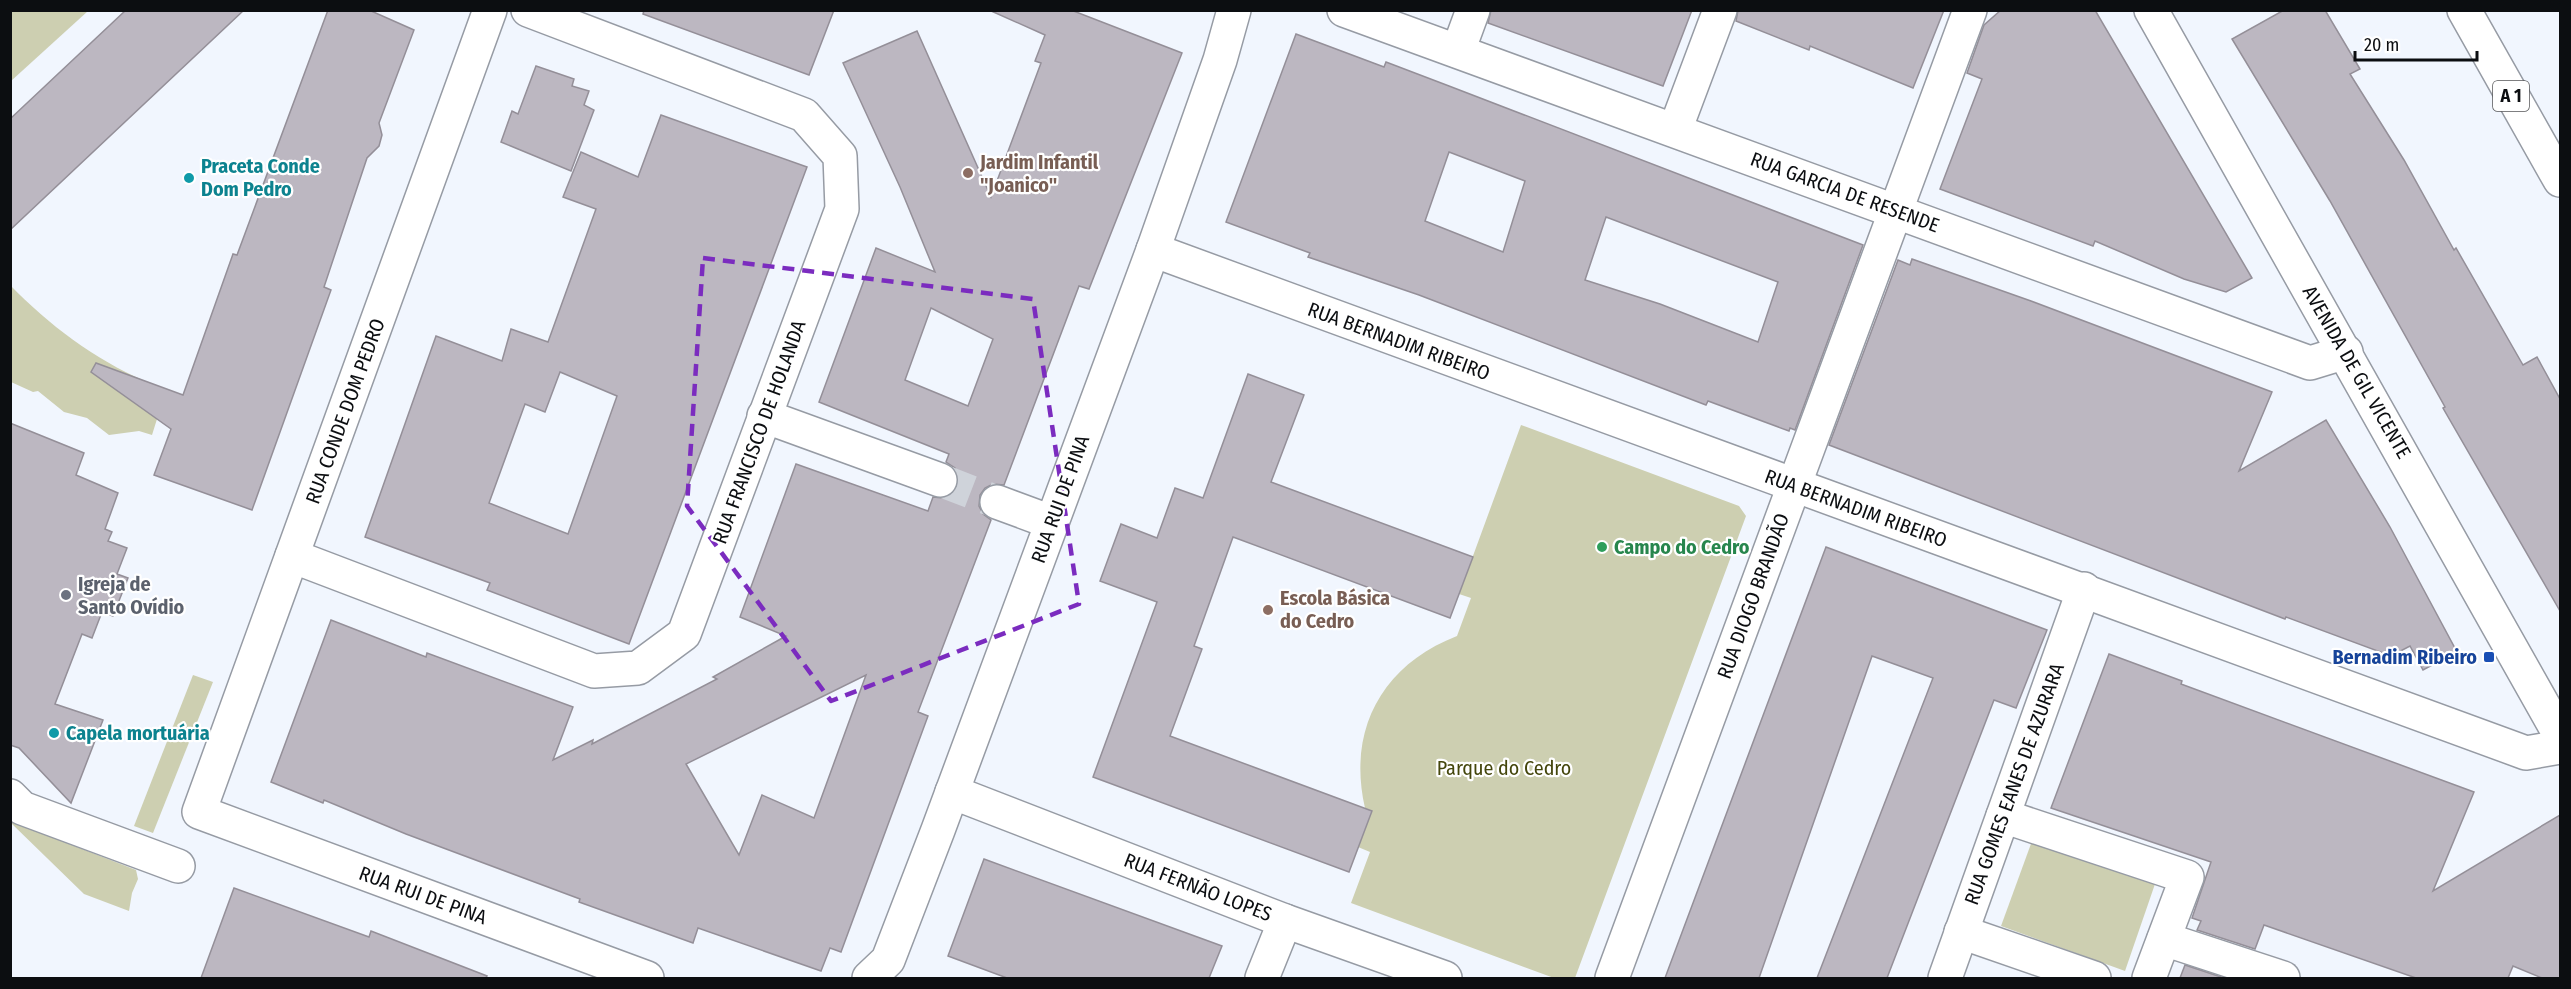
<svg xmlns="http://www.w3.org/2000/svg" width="2571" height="989" viewBox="0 0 2571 989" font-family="'Fira Sans Condensed',sans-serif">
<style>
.green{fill:#cdcfb1}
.building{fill:#bcb7c1;stroke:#948f98;stroke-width:1.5;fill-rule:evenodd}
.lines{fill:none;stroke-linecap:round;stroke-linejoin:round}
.minor-tunnel{stroke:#cfd3da;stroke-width:33;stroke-dasharray:33 16;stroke-linecap:butt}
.minor-casing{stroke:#969ba4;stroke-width:36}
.highway-casing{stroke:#969ba4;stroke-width:36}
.minor{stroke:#fff;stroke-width:33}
.highway{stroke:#fff;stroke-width:33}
.marked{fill:none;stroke:#7b2cbf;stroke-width:4.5;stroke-dasharray:12 8;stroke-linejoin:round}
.education-dot{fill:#8d6e63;stroke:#fff;stroke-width:2}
.culture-dot{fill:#0f9aa8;stroke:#fff;stroke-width:2}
.leisure-dot{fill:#2e9e5b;stroke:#fff;stroke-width:2}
.worship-dot{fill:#6b7280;stroke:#fff;stroke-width:2}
.transit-dot{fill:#1a4fb4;stroke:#fff;stroke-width:2}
.labels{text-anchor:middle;stroke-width:4.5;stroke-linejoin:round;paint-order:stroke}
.shield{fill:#fff;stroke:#555658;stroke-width:1.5}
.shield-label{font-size:18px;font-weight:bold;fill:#0c0e11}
.education-label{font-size:20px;font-weight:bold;fill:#785e54;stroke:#fff;text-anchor:start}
.culture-label{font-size:20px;font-weight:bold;fill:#0d838f;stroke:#fff;text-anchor:start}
.street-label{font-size:20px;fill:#0c0e11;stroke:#fff}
.leisure-label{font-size:20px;font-weight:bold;fill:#27864d;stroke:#fff;text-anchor:start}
.worship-label{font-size:20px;font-weight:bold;fill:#5b616d;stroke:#fff;text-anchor:start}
.transit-label{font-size:20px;font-weight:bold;fill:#164399;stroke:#fff;text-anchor:end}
.park-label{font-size:20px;fill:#44460c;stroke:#fff}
</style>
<rect width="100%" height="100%" fill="#f1f6fe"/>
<g class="green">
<path d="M11 10H88V11L11 81Z"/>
<path d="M10 285C49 325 94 359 145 381L135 403 157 419 152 435 139 431 109 435 87 418 64 412 38 391 33 392 11 382Z"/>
<path d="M1521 425 1739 506 1746 516 1575 978H1554L1351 903 1370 852 1358 847 1372 811 1365 808C1347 730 1382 665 1457 636L1471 598 1459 594Z"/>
<path d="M193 675 213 682 153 833 134 826Z"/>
<path d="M10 815 26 827 136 870 138 879 132 893 129 911 84 894 11 823Z"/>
<path d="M2032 841 2155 884 2125 971 2001 926Z"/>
</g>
<g class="building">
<path d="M126 10H244L10 230V119Z"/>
<path d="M328 10H369L414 30 379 123 382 135 379 146 367 158 324 287 331 290 252 510 154 475 171 429 91 372 96 363 183 395 233 254 237 255Z"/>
<path d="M644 10H834L809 75 643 14Z"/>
<path d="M989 10H1071L1182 53 1089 289 1079 286 1004 485 993 484 985 488 980 495 979 506 983 514 991 520 918 712 928 716 841 952 830 948 821 971 698 928 693 943 579 902 580 899 406 834 324 800 323 803 271 782 331 620 426 657 427 653 573 707 553 760 593 740 592 744 717 679 713 677 786 636 740 617 796 464 928 511 933 497 943 498 952 494 958 486V477L955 468 946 462 949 454 819 402 876 248 935 272 900 187 843 63 917 31 991 197 1041 63 1035 61 1045 35ZM931 308 993 339 968 406 905 380ZM866 675 814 818 762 795 739 855 686 764Z"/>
<path d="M1491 10H1692L1663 86 1488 23Z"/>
<path d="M1738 10H1944L1913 88 1810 46 1809 50 1736 21Z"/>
<path d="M2001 10H2095L2252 278 2226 292 2184 279 2095 241 2093 246 1940 189 1982 79 1967 73 1984 25Z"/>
<path d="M2284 10H2325L2360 69 2350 74 2404 160 2454 250 2456 248 2523 365 2537 357 2560 399V611L2443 408 2445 407 2330 201 2232 39Z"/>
<path d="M1296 34 1384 67 1386 62 1449 86 1863 245 1795 430 1790 428 1789 431 1708 401 1706 405 1419 295 1308 257 1310 253 1226 222ZM1449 152 1525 181 1503 252 1425 221ZM1606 217 1778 282 1758 342 1660 304 1585 280Z"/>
<path d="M536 66 574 79 572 86 589 91 584 105 594 110 571 171 501 142 512 111 518 114Z"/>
<path d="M661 115 807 167 629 644 487 590 490 583 365 537 436 336 502 361 511 329 548 342 596 209 563 197 581 152 638 177ZM560 372 617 396 568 534 489 503 525 404 545 412Z"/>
<path d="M1912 259 2031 301 2272 392 2239 471 2326 420 2390 527 2457 652 2423 670 2410 646 2391 656 2286 617 2285 619 1829 445 1898 260 1910 265Z"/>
<path d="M1248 374 1304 395 1271 482 1473 557 1450 618 1233 537 1194 646 1202 649 1170 736 1372 811 1349 872 1093 777 1157 602 1100 581 1121 524 1157 538 1175 488 1203 498Z"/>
<path d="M10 423 84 453 76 475 118 493 105 529 112 532 108 541 127 548 117 574 128 578 113 616 102 612 92 638 82 634 55 704 103 720 71 803 19 748 10 745Z"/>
<path d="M1826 547 2047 630 2016 708 1994 700 1887 978H1817L1933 678 1872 656 1759 978H1665Z"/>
<path d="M2109 654 2182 681 2181 684 2474 792 2433 891 2560 815V978H2542L2513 966 2508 978H2416L2264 925 2255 949 2197 930 2201 921 2192 918 2211 862 2051 808Z"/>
<path d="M984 859 1222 946 1209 978H1007L948 956Z"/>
<path d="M234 888 369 937 371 931 487 976 486 978H201Z"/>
<path d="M2185 965 2224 978H2180Z"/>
</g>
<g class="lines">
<path class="minor-tunnel" d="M940 480 997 502"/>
<g class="minor-casing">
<g id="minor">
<path d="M490 10 199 812 647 978"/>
<path d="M1344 10 2310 363 2346 352"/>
<path d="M2151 10 2560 735"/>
<path d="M1458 51 1473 10"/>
<path d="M1675 130 1720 10"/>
<path d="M1153 250C1610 420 2069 584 2526 753L2560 747"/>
<path d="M764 416 940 480"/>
<path d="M997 502 1051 522"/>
<path d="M292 556 594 671 638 668 684 634 842 209 840 156 804 115 528 10"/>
<path d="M952 792 1285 921 1445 978"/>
<path d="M10 796 22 808 178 866"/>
<path d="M2003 816 2187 877 2149 978"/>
<path d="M1961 932 2094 978"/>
<path d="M2164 939 2283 978"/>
<path d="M869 978 888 960 938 830 1153 250 1220 60 1234 10"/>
<path d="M1262 978 1285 921"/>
<path d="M1612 978 1970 10"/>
<path d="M1945 978 2084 589"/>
</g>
</g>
<g class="highway-casing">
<path id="highway" d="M2464 10 2560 180"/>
</g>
<use href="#minor" class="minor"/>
<use href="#highway" class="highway"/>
</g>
<path class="marked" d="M703 258 1033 299 1079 604 831 701 687 506Z"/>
<g class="education-dot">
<circle cx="968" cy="173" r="6"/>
<circle cx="1268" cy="610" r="6"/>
</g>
<g class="culture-dot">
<circle cx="189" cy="178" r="6"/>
<circle cx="54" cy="733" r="6"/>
</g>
<circle class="leisure-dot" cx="1602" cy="547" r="6"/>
<circle class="worship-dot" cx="66" cy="595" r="6"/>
<rect class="transit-dot" x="2483" y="651" width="12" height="12" rx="3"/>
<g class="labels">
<rect class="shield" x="2493" y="81" width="36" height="30" rx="4.5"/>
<g class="shield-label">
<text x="2511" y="102">A 1</text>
</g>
<g class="education-label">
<text x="980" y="169">Jardim Infantil<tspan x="980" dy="23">"Joanico"</tspan></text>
<text x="1280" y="605">Escola Básica<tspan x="1280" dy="23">do Cedro</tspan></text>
</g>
<g class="culture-label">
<text x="201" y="173">Praceta Conde<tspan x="201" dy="23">Dom Pedro</tspan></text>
<text x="66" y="740">Capela mortuária</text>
</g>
<g class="street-label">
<text transform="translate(1845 192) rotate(20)" y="7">RUA GARCIA DE RESENDE</text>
<text transform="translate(1399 341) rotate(20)" y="7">RUA BERNADIM RIBEIRO</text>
<text transform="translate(2357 372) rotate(60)" y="7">AVENIDA DE GIL VICENTE</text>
<text transform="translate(345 411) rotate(-70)" y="7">RUA CONDE DOM PEDRO</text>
<text transform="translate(759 432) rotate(-70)" y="7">RUA FRANCISCO DE HOLANDA</text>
<text transform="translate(1060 499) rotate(-70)" y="7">RUA RUI DE PINA</text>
<text transform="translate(1856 508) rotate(20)" y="7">RUA BERNADIM RIBEIRO</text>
<text transform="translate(1753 596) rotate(-70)" y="7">RUA DIOGO BRANDÃO</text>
<text transform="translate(2014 784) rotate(-70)" y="7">RUA GOMES EANES DE AZURARA</text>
<text transform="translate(1198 887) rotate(21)" y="7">RUA FERNÃO LOPES</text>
<text transform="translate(423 895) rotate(20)" y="7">RUA RUI DE PINA</text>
</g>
<g class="leisure-label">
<text x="1614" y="554">Campo do Cedro</text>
</g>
<g class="worship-label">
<text x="78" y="591">Igreja de<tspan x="78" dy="23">Santo Ovídio</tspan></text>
</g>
<g class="transit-label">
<text x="2477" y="664">Bernadim Ribeiro</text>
</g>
<g class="park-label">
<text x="1504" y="775">Parque do Cedro</text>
</g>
</g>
<rect width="2571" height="989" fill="none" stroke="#0c0e11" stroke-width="24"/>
<path d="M2355 51v9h122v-9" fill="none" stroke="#0c0e11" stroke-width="3"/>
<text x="2364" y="51" font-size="18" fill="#0c0e11" stroke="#ffffff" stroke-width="4.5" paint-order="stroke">20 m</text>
</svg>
